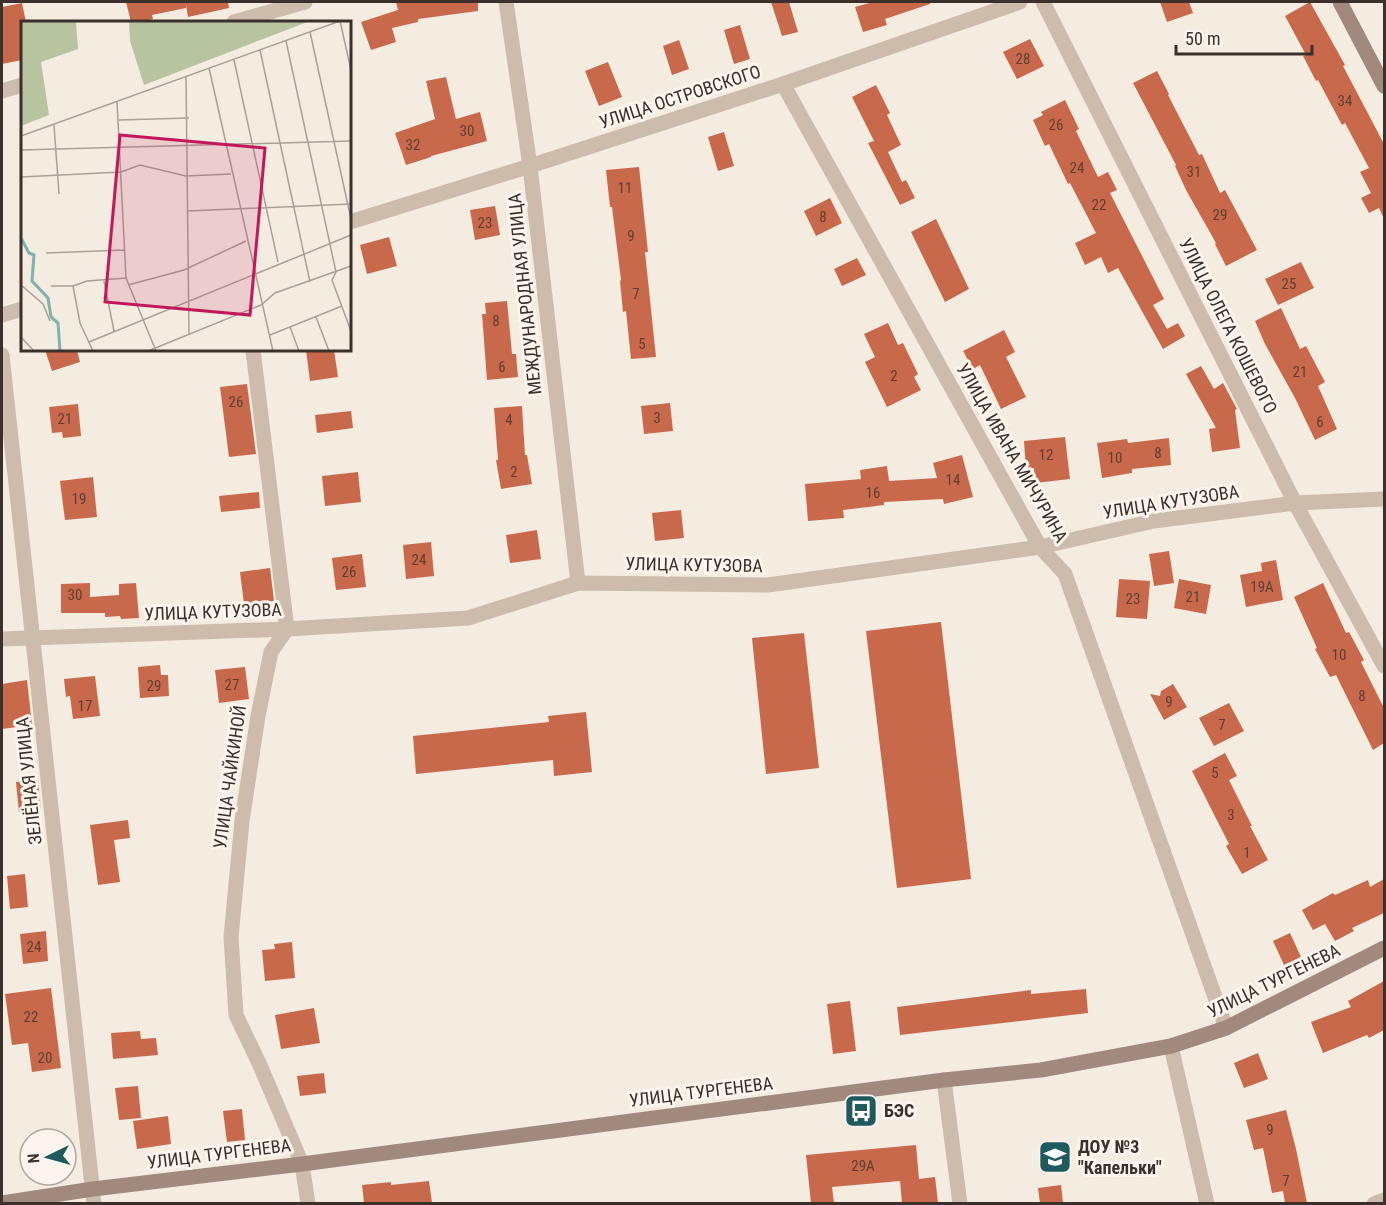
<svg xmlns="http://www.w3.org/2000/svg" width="1386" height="1205" viewBox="0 0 1386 1205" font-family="'Roboto Condensed',sans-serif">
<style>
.building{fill:#c8694b}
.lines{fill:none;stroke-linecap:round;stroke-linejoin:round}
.street{stroke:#cdbbac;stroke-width:15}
.secondary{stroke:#a18a7d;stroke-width:15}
.labels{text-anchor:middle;stroke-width:6;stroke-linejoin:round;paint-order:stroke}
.number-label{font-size:15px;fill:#5e3e33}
.street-label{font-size:18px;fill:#3b302b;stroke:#fbf5ee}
.poi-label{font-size:18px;font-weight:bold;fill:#3b302b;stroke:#fbf5ee;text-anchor:start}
.inset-river{fill:none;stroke:#7fb0b2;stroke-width:3}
.inset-road{fill:none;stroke:#aaa098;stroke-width:1.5}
.view{fill:#c2185b;fill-opacity:0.15;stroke:#c2185b;stroke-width:3}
.inset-edge{fill:none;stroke:#3b302b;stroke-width:3}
</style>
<rect width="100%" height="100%" fill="#f4ebe1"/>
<g class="building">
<path d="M126 2H228L229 8 188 17 186 5V8L152 15 153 19 140 22H131Z"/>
<path d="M396 2H478V11L418 19V22L392 28 396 42 371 50 361 22 398 10Z"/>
<path d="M771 2H789L798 32 782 36Z"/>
<path d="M873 2H929L930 4 885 19 887 25 863 32 855 7Z"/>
<path d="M1160 2H1189L1193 13 1167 22Z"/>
<path d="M1310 2 1345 65 1343 66 1384 144V219L1379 208 1369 213 1361 198 1371 193 1360 172 1369 168 1345 123 1342 125 1318 80 1316 81 1303 56 1306 55 1285 16Z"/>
<path d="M22 3 26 22H22V60L2 64V7Z"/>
<path d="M740 25 750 59 734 64 724 30Z"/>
<path d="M1030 39 1044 66 1017 79 1003 52Z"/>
<path d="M679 40 689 69 672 75 663 46Z"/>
<path d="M608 62 622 97 599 106 585 71Z"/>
<path d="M1157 71 1169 94 1168 95 1199 155 1202 154 1220 193 1225 190 1257 250 1226 266 1215 244 1216 243 1186 190 1175 166 1176 165 1133 83Z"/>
<path d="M446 77 456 119 480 112 487 141 431 156V157L406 165 395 133 435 119 426 81Z"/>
<path d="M876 85 890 113 887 115 901 145 888 152 902 182 906 180 915 198 900 205 868 143 874 141 852 97Z"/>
<path d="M1065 100 1079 129 1076 131 1098 177 1108 172 1117 190 1110 193 1164 299 1153 305 1167 329 1178 323 1185 336 1163 349 1118 268 1108 273 1101 257 1085 265 1075 243 1096 233 1070 183 1068 184 1049 144 1045 146 1033 120 1043 115 1041 112Z"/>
<path d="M724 132 734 166 718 171 708 137Z"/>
<path d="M639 167 648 252H645L656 357 631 359 626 311 623 312 620 281 621 280 612 207H610L606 170Z"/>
<path d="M830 198 842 223 816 236 804 211Z"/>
<path d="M495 206 500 235 475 240 470 210Z"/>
<path d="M936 219 969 289 945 302 911 232Z"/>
<path d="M389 237 397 266 367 274 360 245Z"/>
<path d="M857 258 866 275 842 286 834 269Z"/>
<path d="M1301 262 1314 288 1278 305 1265 279Z"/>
<path d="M507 301 512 354H516L518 377 487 380 482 314H486L485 303Z"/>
<path d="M1281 308 1300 349 1306 346 1325 382 1318 386 1337 429 1315 440 1295 398 1265 344 1255 321Z"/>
<path d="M888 323 898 345 903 343 918 374 914 377 921 390 887 407 865 362 875 357 864 334Z"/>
<path d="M1004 330 1015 352 1006 357 1026 397 1001 409 980 365 973 369 963 351Z"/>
<path d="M45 350H77L80 362 52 371Z"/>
<path d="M306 350H334L338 377 310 381Z"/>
<path d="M1201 366 1214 389 1223 383 1237 409 1235 410 1240 448 1212 452 1209 429 1216 428 1186 374Z"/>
<path d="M247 384 256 454 229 457 220 387Z"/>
<path d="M670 403 673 431 644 434 641 406Z"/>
<path d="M78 404 81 436 63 438 62 432 52 433 49 407Z"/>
<path d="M522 406 525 455H527L532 484 501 489 496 460H498L494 408Z"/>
<path d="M351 411 353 428 317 433 315 415Z"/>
<path d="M1065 437 1070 479 1035 483 1034 468 1026 469 1024 441Z"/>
<path d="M1169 438 1171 465 1132 469V473L1102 478 1097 443 1127 439 1128 443Z"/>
<path d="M962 455 973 497 944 504 943 499 884 502V505L843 510 844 518 808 521 805 484 861 479 860 470 887 466 889 481 937 478 933 463Z"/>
<path d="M358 472 361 502 325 506 322 476Z"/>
<path d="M93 477 97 517 65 520 60 481Z"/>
<path d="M259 492 260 508 221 512 219 496Z"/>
<path d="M681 510 684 538 655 541 652 513Z"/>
<path d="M537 530 541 559 510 563 506 535Z"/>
<path d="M431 542 434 576 406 579 403 545Z"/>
<path d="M1169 551 1174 583 1154 586 1149 554Z"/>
<path d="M362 554 366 587 336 590 332 558Z"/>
<path d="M1276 560 1283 600 1246 607 1240 575 1262 571 1261 563Z"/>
<path d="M270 568 274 601 244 604 240 572Z"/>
<path d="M1119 579 1150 581 1147 619 1116 617Z"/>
<path d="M1179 579 1211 585 1206 614 1174 608Z"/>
<path d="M90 583V597L119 595V584L136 583 139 618 121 619 120 616 105 617V613H61V584Z"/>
<path d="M1323 583 1346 633 1349 632 1364 660 1361 662 1384 708V743L1373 750 1336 675 1330 677 1315 649 1317 648 1294 597Z"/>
<path d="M941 622 971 879 897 888 866 631Z"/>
<path d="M804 633 819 768 766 774 752 638Z"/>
<path d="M160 665 161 675H168L169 696 140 698 138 667Z"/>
<path d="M245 667 249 699 219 703 215 670Z"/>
<path d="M95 676 100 716 73 719 70 696 66 697 64 679Z"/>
<path d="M27 680 32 725 2 729V684Z"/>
<path d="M1173 684 1187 707 1164 720 1150 694 1160 696 1161 691Z"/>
<path d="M1229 703 1244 731 1214 746 1199 718Z"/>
<path d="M586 712 592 772 554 776 553 760 416 774 413 736 549 722 548 716Z"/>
<path d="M1225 753 1237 776 1229 780 1252 826H1250L1268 860 1242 874 1226 846 1229 844 1192 771Z"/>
<path d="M38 780 41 810 19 812 16 782Z"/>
<path d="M128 820 130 838 114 840 120 882 98 885 90 825Z"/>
<path d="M25 874 28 907 10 909 7 876Z"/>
<path d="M1384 879V913L1352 928 1354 931 1335 941 1325 924 1313 930 1302 910 1333 893 1335 895 1368 880 1370 887Z"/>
<path d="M46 931 48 961 23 964 20 934Z"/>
<path d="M1290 933 1301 957 1284 965 1273 941Z"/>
<path d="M292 942 295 978 265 981 262 950 275 949 274 944Z"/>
<path d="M1384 981V1030L1369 1038 1367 1035 1323 1053 1311 1022 1351 1007 1348 1001Z"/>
<path d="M51 988 61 1068 32 1072 28 1043 12 1045 5 994Z"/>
<path d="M1086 989 1088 1013 900 1035 897 1007 1031 990V994Z"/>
<path d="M850 1001 856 1051 833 1054 827 1004Z"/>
<path d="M314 1008 320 1043 281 1049 275 1015Z"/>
<path d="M140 1031 141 1039 156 1038 158 1055 113 1059 111 1033Z"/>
<path d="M1258 1053 1268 1079 1244 1088 1234 1063Z"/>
<path d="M324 1073 326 1093 300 1096 297 1076Z"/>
<path d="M138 1086 141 1118 119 1120 115 1088Z"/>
<path d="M242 1109 245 1140 227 1142 223 1111Z"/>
<path d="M1286 1110 1296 1149 1307 1203H1285L1283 1191 1272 1193 1263 1148 1254 1150 1246 1120Z"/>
<path d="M168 1116 171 1144 137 1149 133 1121Z"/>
<path d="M916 1145 919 1179 935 1177 938 1203H902L900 1181 832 1187 834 1203H811L806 1155Z"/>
<path d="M429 1181 432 1203H364L362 1185 391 1182V1185Z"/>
<path d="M1061 1185 1063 1203H1040L1038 1188Z"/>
</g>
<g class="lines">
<g class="street">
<path d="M506 2 530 166 578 583"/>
<path d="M1043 2 1295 503 1384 666"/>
<path d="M234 22 305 2"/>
<path d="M783 84 1040 547 1065 574 1226 1028"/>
<path d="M2 91 22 85"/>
<path d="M350 222 530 166 783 84 1020 2"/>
<path d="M2 315 22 309"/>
<path d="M253 350 287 629 271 652 258 716 242 821 231 937 236 1015 259 1063 302 1164 308 1204"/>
<path d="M2 355 94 1204"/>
<path d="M2 639 287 629 468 618 578 583 768 585 1040 547 1154 521 1295 503 1384 499"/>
<path d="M1171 1046 1207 1204"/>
<path d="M944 1080 960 1204"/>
<path d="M1374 1204 1384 1200"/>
</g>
<g class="secondary">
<path d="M1340 2 1384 86"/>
<path d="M2 1203 93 1189 302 1164 944 1080 1041 1070 1171 1046 1226 1028 1384 948"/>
</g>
</g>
<defs>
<g id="bus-square" transform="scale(1.725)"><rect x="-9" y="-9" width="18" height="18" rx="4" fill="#1f5a5e" stroke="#fbf5ee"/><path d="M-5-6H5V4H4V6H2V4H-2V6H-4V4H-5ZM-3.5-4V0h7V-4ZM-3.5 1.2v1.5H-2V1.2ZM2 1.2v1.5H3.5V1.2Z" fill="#fff"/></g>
<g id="school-square" transform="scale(1.725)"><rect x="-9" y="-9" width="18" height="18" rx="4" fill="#1f5a5e" stroke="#fbf5ee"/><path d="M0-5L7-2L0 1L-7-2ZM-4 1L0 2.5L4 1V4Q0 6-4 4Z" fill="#fff"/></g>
</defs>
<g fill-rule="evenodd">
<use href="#bus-square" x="861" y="1111"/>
<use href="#school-square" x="1055" y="1157"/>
</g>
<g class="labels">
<g class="number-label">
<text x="1023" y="64">28</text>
<text x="1345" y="106">34</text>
<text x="1056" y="130">26</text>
<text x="467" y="136">30</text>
<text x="413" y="150">32</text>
<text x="1077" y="173">24</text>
<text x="1194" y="177">31</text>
<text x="625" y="193">11</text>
<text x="1099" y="210">22</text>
<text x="1220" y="220">29</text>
<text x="823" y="222">8</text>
<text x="485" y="228">23</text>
<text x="631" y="241">9</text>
<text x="1289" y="289">25</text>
<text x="636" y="299">7</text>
<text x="496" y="326">8</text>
<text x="642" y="349">5</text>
<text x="502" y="372">6</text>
<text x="1300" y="377">21</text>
<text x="894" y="381">2</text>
<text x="236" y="407">26</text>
<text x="657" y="423">3</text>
<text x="65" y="424">21</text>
<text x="509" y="425">4</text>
<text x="1320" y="427">6</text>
<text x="1158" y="458">8</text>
<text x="1046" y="460">12</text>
<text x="1115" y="463">10</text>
<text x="514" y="477">2</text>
<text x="953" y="485">14</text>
<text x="873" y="498">16</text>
<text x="79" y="504">19</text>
<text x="419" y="565">24</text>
<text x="349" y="577">26</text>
<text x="1262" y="592">19А</text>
<text x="75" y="600">30</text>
<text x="1193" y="602">21</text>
<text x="1133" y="604">23</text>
<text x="1339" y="660">10</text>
<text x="232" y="690">27</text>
<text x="154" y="691">29</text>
<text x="1362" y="701">8</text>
<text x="1169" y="707">9</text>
<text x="85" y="711">17</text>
<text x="1222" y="730">7</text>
<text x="1215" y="778">5</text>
<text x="1231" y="820">3</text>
<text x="1247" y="858">1</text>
<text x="34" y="952">24</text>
<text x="31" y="1022">22</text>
<text x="45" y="1063">20</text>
<text x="1270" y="1135">9</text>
<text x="863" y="1171">29А</text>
<text x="1286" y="1186">7</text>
</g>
<g class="street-label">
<text transform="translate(680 97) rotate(-18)" y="6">УЛИЦА ОСТРОВСКОГО</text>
<text transform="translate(525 294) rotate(-96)" y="6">МЕЖДУНАРОДНАЯ УЛИЦА</text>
<text transform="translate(1228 326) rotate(63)" y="6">УЛИЦА ОЛЕГА КОШЕВОГО</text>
<text transform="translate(1012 453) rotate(60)" y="6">УЛИЦА ИВАНА МИЧУРИНА</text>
<text transform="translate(1171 502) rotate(-9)" y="6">УЛИЦА КУТУЗОВА</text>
<text transform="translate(694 565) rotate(1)" y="6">УЛИЦА КУТУЗОВА</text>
<text transform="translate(213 612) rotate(-2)" y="6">УЛИЦА КУТУЗОВА</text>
<text transform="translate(230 777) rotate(-82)" y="6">УЛИЦА ЧАЙКИНОЙ</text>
<text transform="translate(29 781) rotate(-96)" y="6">ЗЕЛЁНАЯ УЛИЦА</text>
<text transform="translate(1274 981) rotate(-26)" y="6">УЛИЦА ТУРГЕНЕВА</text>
<text transform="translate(701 1092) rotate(-7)" y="6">УЛИЦА ТУРГЕНЕВА</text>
<text transform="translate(219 1154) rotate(-7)" y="6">УЛИЦА ТУРГЕНЕВА</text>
</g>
<g class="poi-label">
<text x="884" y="1117">БЭС</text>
<text x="1078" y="1153">ДОУ №3<tspan x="1078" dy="21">"Капельки"</tspan></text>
</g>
</g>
<g transform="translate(21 21)">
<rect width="330" height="330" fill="#f4ebe1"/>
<path d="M0 0H55L57 28 20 41 28 94 0 105ZM108 0H289L123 64 109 20Z" fill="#b8c4a0"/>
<path class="inset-river" d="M0 217 8 232 13 234 11 260 27 277 30 296 37 302 39 330"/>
<path class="inset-road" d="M319 0 330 49M289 11 330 198M265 20 315 251 311 259 330 310M239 29 289 261M213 39 257 241M188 47 252 330M165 56 168 314M96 81 105 257 135 330M98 99 168 97M33 104 38 173M0 115 319 0M0 129 330 120M0 156 100 151 119 144 165 155 210 153M167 190 330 183M25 232 104 229M83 260 93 310M0 264 22 283 29 300M107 264 163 249 225 220M30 265H52M52 265 59 302 72 330M52 265 66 260 105 257M295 296 308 330M269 306 278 330M249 314 321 285M0 316 13 330M68 321 330 214M127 330 240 284 254 272 330 245"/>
<path class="view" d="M99 114 244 127 229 294 84 281Z"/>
<rect width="330" height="330" class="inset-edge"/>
</g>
<rect width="1386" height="1205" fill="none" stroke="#3b302b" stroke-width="6"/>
<g transform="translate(48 1157) rotate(265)"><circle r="28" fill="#fbf5ee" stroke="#aea6a0" stroke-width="1.5"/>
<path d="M0-4.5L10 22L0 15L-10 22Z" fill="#1f5a5e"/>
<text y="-9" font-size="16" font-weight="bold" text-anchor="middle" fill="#3b302b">N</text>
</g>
<path d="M1176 45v9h136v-9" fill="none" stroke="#3b302b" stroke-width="3"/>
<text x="1185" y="45" font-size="18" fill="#3b302b" stroke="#fbf5ee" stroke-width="4.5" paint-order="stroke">50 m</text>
</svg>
